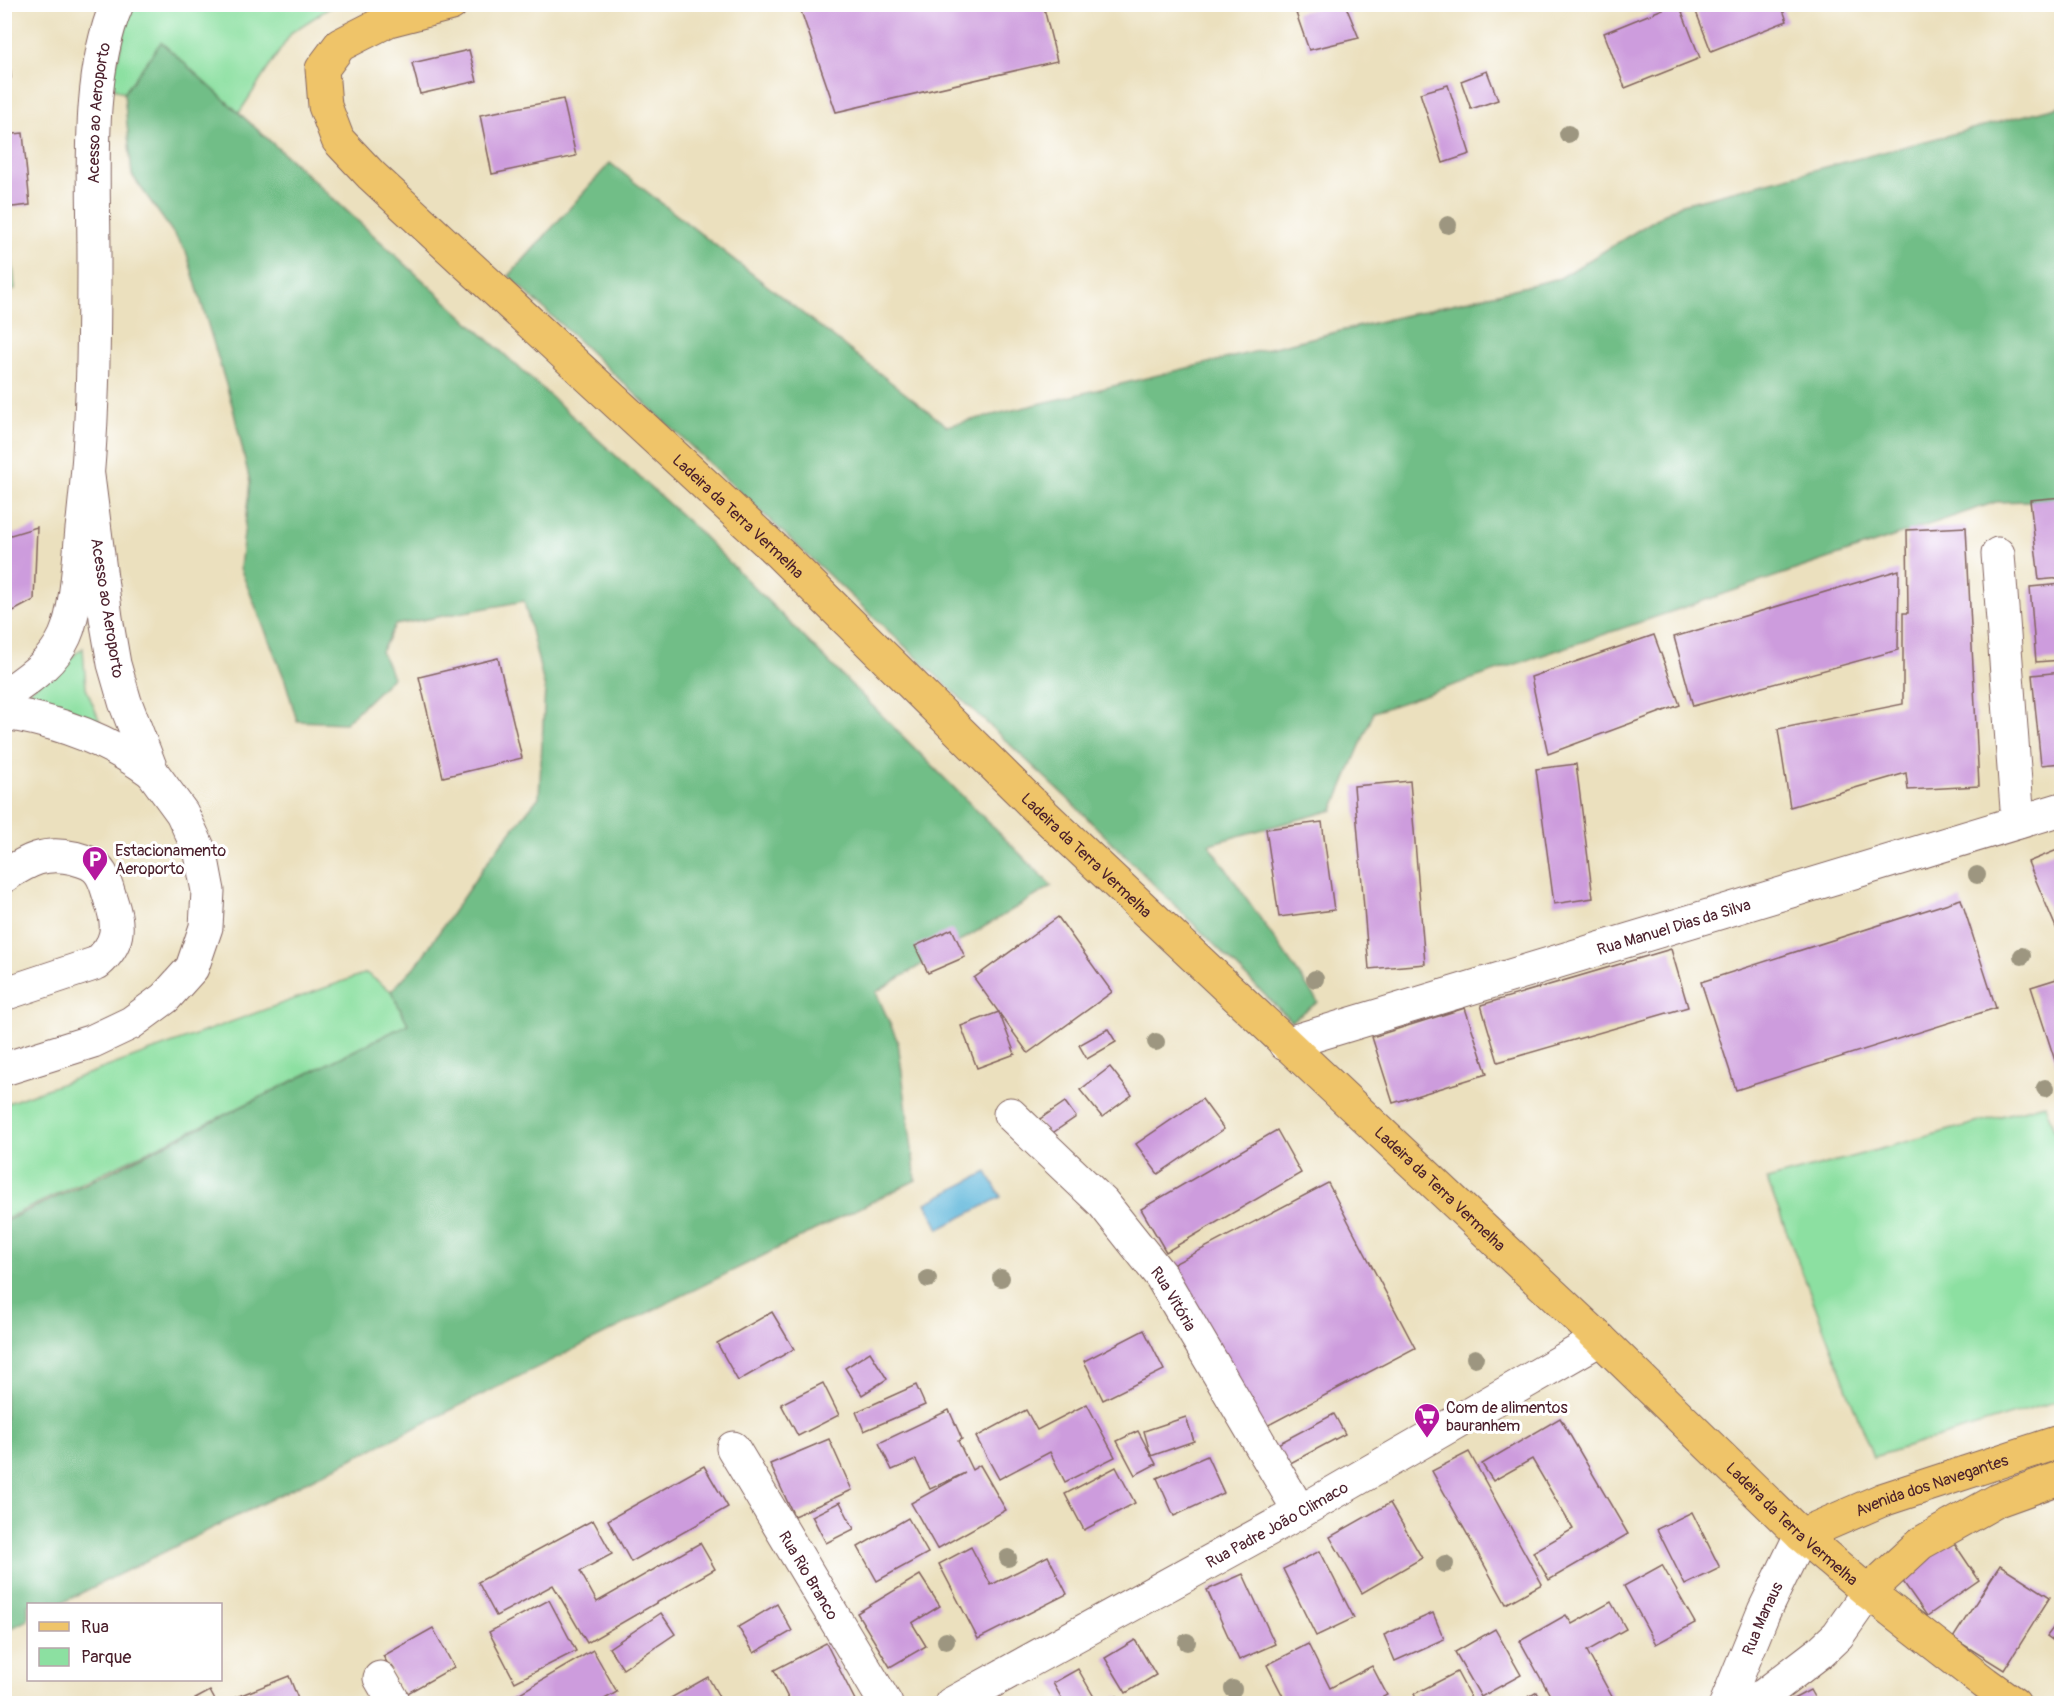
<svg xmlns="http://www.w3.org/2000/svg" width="2066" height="1708" viewBox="0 0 2066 1708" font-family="Pangolin,sans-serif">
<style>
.green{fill:#8ce0a1;stroke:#6b8066;stroke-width:1.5}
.forest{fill:#71be87;stroke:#5e6e59;stroke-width:1.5}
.water{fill:#5db6da;stroke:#546a82;stroke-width:1.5}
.building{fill:#cd9cdd}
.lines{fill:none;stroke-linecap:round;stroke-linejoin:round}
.minor-casing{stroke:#82635e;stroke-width:35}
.major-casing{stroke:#82635e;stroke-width:35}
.minor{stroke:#fff;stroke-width:33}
.major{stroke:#efc469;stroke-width:33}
.tree{fill:#9d9680}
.labels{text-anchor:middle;stroke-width:6;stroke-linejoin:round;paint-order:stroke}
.street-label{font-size:16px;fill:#4a1f2b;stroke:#fff}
.poi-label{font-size:16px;fill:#4a1f2b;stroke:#fff;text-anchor:start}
</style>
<rect width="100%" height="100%" fill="#fff"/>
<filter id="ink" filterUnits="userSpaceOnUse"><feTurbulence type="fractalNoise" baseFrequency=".0167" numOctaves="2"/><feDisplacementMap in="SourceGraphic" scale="12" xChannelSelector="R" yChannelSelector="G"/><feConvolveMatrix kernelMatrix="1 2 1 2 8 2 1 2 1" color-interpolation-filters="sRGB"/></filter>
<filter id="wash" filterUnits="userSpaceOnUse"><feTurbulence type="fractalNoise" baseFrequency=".008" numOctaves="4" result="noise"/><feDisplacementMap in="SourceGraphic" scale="24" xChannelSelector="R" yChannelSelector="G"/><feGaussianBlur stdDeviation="1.35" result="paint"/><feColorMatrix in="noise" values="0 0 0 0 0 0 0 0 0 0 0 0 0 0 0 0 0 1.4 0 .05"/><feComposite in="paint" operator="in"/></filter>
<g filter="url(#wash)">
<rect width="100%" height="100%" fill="#ebe0be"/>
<g class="green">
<path d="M131 5H334L292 32 239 113 161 43 124 93 111 86Z"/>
<path d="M4 175 15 289 5 295H4Z"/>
<path d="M83 648 86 688 103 729 15 702Z"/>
<path d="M366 973 391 991 408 1024 210 1122 5 1219V1104Z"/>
<path d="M2045 1104 2061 1150V1400L1873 1457 1767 1180Z"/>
</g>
<g class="forest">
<path d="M161 42 692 525 1052 886 876 992 898 1042 916 1180 59 1604H28V1620L5 1631V1221L106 1174 408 1024 391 991 418 963 492 855 539 797 545 689 524 601 395 625 381 652 393 677 345 723 297 721 285 680 240 568 250 482 233 408 186 251 132 175 124 93Z"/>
<path d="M2061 106V500L1996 502 1374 712 1333 810 1209 844 1318 1002 1291 1021 1067 798 509 276 610 163 947 426 1560 278 1679 205Z"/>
</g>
<path class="water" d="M987 1172 1001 1197 939 1229 926 1203Z"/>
<g id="blocks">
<g class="building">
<path d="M830 4H1043L1057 61 836 112 801 11Z"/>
<path d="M1336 4H1345L1359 38 1309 50 1296 13Z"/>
<path d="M1675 4H1679L1700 58 1625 88 1604 33Z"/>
<path d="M1693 4H1781L1787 21 1711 51Z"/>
<path d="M6 11 11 78H4V12Z"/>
<path d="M469 50 477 81 420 94 412 63Z"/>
<path d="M1487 71 1498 100 1471 109 1461 81Z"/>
<path d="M1448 85 1470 154 1443 163 1420 93Z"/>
<path d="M563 99 576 156 492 174 480 115Z"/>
<path d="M23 133 30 205 4 208V135Z"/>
<path d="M2062 497V578L2039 580 2030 500Z"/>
<path d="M37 527 34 600 4 616V537Z"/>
<path d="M1966 527 1979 786 1908 790 1906 773 1790 807 1778 729 1903 704V613H1908L1907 530Z"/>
<path d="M1899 570 1898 650 1693 706 1674 637Z"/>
<path d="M2062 584V660L2036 662 2030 587Z"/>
<path d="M1654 635 1680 705 1548 754 1531 677Z"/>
<path d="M498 658 522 758 443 777 419 677Z"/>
<path d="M2062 672V763L2041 765 2032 675Z"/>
<path d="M1576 764 1593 898 1554 904 1536 769Z"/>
<path d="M1410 781 1425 964 1369 969 1354 786Z"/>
<path d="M1322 822 1334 910 1279 917 1266 829Z"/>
<path d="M2062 848V928L2057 930 2028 862Z"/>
<path d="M1961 899 1996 1008 1736 1090 1701 982Z"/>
<path d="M1058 917 1112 992 1028 1053 974 978Z"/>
<path d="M952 929 965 957 928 973 915 946Z"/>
<path d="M1671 949 1688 1007 1498 1062 1481 1005Z"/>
<path d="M2060 978 2062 981 2061 1079 2031 987Z"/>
<path d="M1465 1008 1487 1074 1393 1103 1372 1037Z"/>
<path d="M999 1012 1015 1054 977 1068 961 1026Z"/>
<path d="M1108 1029 1116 1042 1087 1059 1079 1045Z"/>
<path d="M1110 1067 1132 1095 1102 1117 1080 1090Z"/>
<path d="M1202 1099 1224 1129 1158 1174 1136 1144Z"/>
<path d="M1065 1102 1076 1117 1048 1136 1037 1121Z"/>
<path d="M1277 1130 1301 1173 1166 1252 1141 1209Z"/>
<path d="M1328 1183 1415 1348 1259 1430 1172 1265Z"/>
<path d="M772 1312 794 1349 738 1381 717 1343Z"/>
<path d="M1144 1330 1164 1370 1103 1400 1084 1361Z"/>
<path d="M870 1352 887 1379 862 1395 845 1368Z"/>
<path d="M823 1383 839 1415 798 1436 781 1404Z"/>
<path d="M916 1385 925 1405 864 1431 856 1412Z"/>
<path d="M1087 1404 1115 1457 1065 1482 1050 1452 999 1479 976 1437 1026 1410 1037 1430Z"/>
<path d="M949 1410 962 1439 958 1441 972 1470 980 1465 1006 1510 937 1549 911 1503 965 1473 930 1489 916 1460 892 1470 879 1443Z"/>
<path d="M1334 1414 1345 1434 1283 1467 1272 1447Z"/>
<path d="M1186 1417 1194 1441 1151 1456 1144 1431Z"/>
<path d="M1560 1418 1628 1534 1549 1580 1533 1552 1573 1529 1532 1459 1493 1481 1482 1464Z"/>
<path d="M1138 1431 1156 1464 1135 1475 1117 1441Z"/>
<path d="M829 1439 852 1490 794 1516 770 1464Z"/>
<path d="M1469 1452 1542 1584 1506 1604 1432 1471Z"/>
<path d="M1207 1456 1224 1493 1174 1516 1157 1478Z"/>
<path d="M704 1466 728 1507 631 1562 608 1520Z"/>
<path d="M1116 1467 1135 1503 1084 1530 1065 1494Z"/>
<path d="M840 1502 854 1529 826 1543 812 1516Z"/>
<path d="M1390 1503 1422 1558 1362 1593 1330 1537Z"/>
<path d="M1692 1512 1720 1568 1685 1585 1657 1529Z"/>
<path d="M908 1518 928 1553 877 1581 858 1547Z"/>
<path d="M593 1520 612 1554 580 1571 597 1602 700 1543 715 1569 587 1643 553 1585 496 1616 478 1582Z"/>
<path d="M1952 1540 1979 1580 1927 1616 1899 1576Z"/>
<path d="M971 1547 991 1585 1048 1556 1067 1594 978 1639 939 1564Z"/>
<path d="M1320 1551 1354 1618 1316 1636 1283 1569Z"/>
<path d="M1662 1565 1695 1623 1656 1644 1624 1586Z"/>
<path d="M2000 1565 2050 1597 2004 1670 1953 1638Z"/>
<path d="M1243 1574 1275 1644 1239 1660 1207 1590Z"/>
<path d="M920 1575 940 1606 912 1623 926 1646 890 1667 857 1613Z"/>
<path d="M549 1600 576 1651 515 1682 489 1632Z"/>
<path d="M1611 1602 1626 1629 1587 1651 1616 1704H1555L1520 1641 1566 1615 1572 1624Z"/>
<path d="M777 1604 792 1631 754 1653 738 1627Z"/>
<path d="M661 1613 675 1634 623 1669 609 1648Z"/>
<path d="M1433 1613 1444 1639 1395 1661 1384 1635Z"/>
<path d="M2062 1616V1647L2047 1636Z"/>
<path d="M433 1628 454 1667 406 1694 383 1656Z"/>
<path d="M1495 1629 1521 1675 1481 1697 1455 1652Z"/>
<path d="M1135 1640 1156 1675 1126 1693 1105 1658Z"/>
<path d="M826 1643 857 1704H791L774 1670Z"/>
<path d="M1308 1644 1330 1688 1372 1666 1387 1695 1370 1704H1287L1267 1665Z"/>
<path d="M593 1650 617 1692 596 1704H501Z"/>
<path d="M1078 1669 1094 1697 1082 1704H1065L1053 1683Z"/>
<path d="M1457 1672 1474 1704H1419L1414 1694Z"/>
<path d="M289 1676 300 1704H231L229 1700Z"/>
<path d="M708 1677 723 1704H660Z"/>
<path d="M1810 1690 1818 1704H1784Z"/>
<path d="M210 1691 217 1704H186Z"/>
<path d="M1537 1692 1543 1704H1516Z"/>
<path d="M1117 1696 1122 1704H1106Z"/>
</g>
</g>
</g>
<g filter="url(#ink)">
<use href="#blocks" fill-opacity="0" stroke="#82635e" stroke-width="1.5"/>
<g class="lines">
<g class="minor-casing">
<g id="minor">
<path d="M1998 554 2018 822"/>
<path id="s1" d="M4 696C28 679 53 663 65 636 77 609 79 559 82 529 93 439 94 347 94 256 94 179 86 76 117 4"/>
<path d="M4 713C59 721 107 739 152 772"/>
<path d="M4 876C29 860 45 851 74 858 85 861 95 864 101 874 106 882 108 892 111 901 120 927 119 944 97 963L4 994"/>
<path id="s2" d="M1285 1044 2062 809"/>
<path d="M4 1069 93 1041 131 1023 165 998 192 968 206 927 208 891 201 854 182 813 152 772 125 702 114 664 106 618 88 476"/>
<path id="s3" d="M1010 1114 1103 1203 1161 1276 1300 1512"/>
<path id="s4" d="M733 1448 886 1704"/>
<path d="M380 1678 395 1704"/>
<path id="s5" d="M951 1704 1300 1512 1600 1339"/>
<path id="s6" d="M1726 1704 1764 1611 1801 1535"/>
<path d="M1742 1704 1763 1696 1819 1653 1838 1635 1868 1592"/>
</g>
</g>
<g class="major-casing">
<g id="major">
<path id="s7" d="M451 4 389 20 340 45 322 69 325 106 338 140 371 175 780 554 1040 811 1600 1339 1801 1535 1868 1592 1985 1683 2014 1704"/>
<path id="s8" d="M1801 1535 1882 1500 2062 1441"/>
<path d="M1868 1592 1921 1543 1998 1500 2062 1477"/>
</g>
</g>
<use href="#minor" class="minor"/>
<use href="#major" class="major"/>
</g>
<g class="tree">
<circle cx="1568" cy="134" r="9"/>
<circle cx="1448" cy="225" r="9"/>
<circle cx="1977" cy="875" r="9"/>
<circle cx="2022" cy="956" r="9"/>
<circle cx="1315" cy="979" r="9"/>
<circle cx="1156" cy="1042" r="9"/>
<circle cx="2045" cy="1088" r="9"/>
<circle cx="1001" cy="1278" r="9"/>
<circle cx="928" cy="1279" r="9"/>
<circle cx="1475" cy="1358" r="9"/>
<circle cx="1008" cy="1558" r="9"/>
<circle cx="1445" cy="1564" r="9"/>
<circle cx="946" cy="1641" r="9"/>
<circle cx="1187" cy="1642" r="9"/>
<circle cx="1233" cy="1689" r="9"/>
</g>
</g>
<defs>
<g id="parking-pin" transform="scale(1.35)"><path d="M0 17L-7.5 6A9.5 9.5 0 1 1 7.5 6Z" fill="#b5179e" stroke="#fff"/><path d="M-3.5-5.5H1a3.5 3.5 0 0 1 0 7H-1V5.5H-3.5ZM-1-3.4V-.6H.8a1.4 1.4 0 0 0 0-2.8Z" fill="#fff"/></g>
<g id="supermarket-pin" transform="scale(1.35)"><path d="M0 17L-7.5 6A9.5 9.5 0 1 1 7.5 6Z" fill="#b5179e" stroke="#fff"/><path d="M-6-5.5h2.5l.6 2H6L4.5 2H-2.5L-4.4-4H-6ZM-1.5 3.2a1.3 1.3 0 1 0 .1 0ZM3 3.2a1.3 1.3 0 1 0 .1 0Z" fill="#fff"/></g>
</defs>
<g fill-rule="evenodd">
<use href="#parking-pin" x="95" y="859"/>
<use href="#supermarket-pin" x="1427" y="1416"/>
</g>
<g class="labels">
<g class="street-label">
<text dy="6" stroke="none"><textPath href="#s1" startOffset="612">Acesso ao Aeroporto</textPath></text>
<text dy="6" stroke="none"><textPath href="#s7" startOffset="772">Ladeira da Terra Vermelha</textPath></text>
<text transform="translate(108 608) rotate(81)" y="6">Acesso ao Aeroporto</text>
<text dy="6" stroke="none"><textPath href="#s7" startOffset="1258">Ladeira da Terra Vermelha</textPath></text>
<text dy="6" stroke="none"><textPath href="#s2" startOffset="406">Rua Manuel Dias da Silva</textPath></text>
<text dy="6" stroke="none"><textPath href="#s7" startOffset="1744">Ladeira da Terra Vermelha</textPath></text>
<text dy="6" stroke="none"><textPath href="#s3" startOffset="248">Rua Vitória</textPath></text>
<text dy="6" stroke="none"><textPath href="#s8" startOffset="140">Avenida dos Navegantes</textPath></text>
<text dy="6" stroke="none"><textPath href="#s7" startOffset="2230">Ladeira da Terra Vermelha</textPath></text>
<text dy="6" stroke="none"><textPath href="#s5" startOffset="372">Rua Padre João Climaco</textPath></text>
<text dy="6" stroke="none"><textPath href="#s4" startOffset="148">Rua Rio Branco</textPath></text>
<text dy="6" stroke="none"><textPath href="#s6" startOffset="93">Rua Manaus</textPath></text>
</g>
<g class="poi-label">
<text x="115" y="856">Estacionamento<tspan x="115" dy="18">Aeroporto</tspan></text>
<text x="1446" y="1413">Com de alimentos<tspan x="1446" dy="18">bauranhem</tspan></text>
</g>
</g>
<rect width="2066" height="1708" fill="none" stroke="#fff" stroke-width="24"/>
<rect x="27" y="1603" width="195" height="78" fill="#ffffff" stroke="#b7a5aa" stroke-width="1.5"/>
<rect x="39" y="1622" width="30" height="9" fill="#efc469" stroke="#b7a5aa" stroke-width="1.5"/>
<text x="81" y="1633" font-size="18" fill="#4a1f2b">Rua</text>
<rect x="39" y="1648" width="30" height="18" fill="#8ce0a1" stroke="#b7a5aa" stroke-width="1.5"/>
<text x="81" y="1663" font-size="18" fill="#4a1f2b">Parque</text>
</svg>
